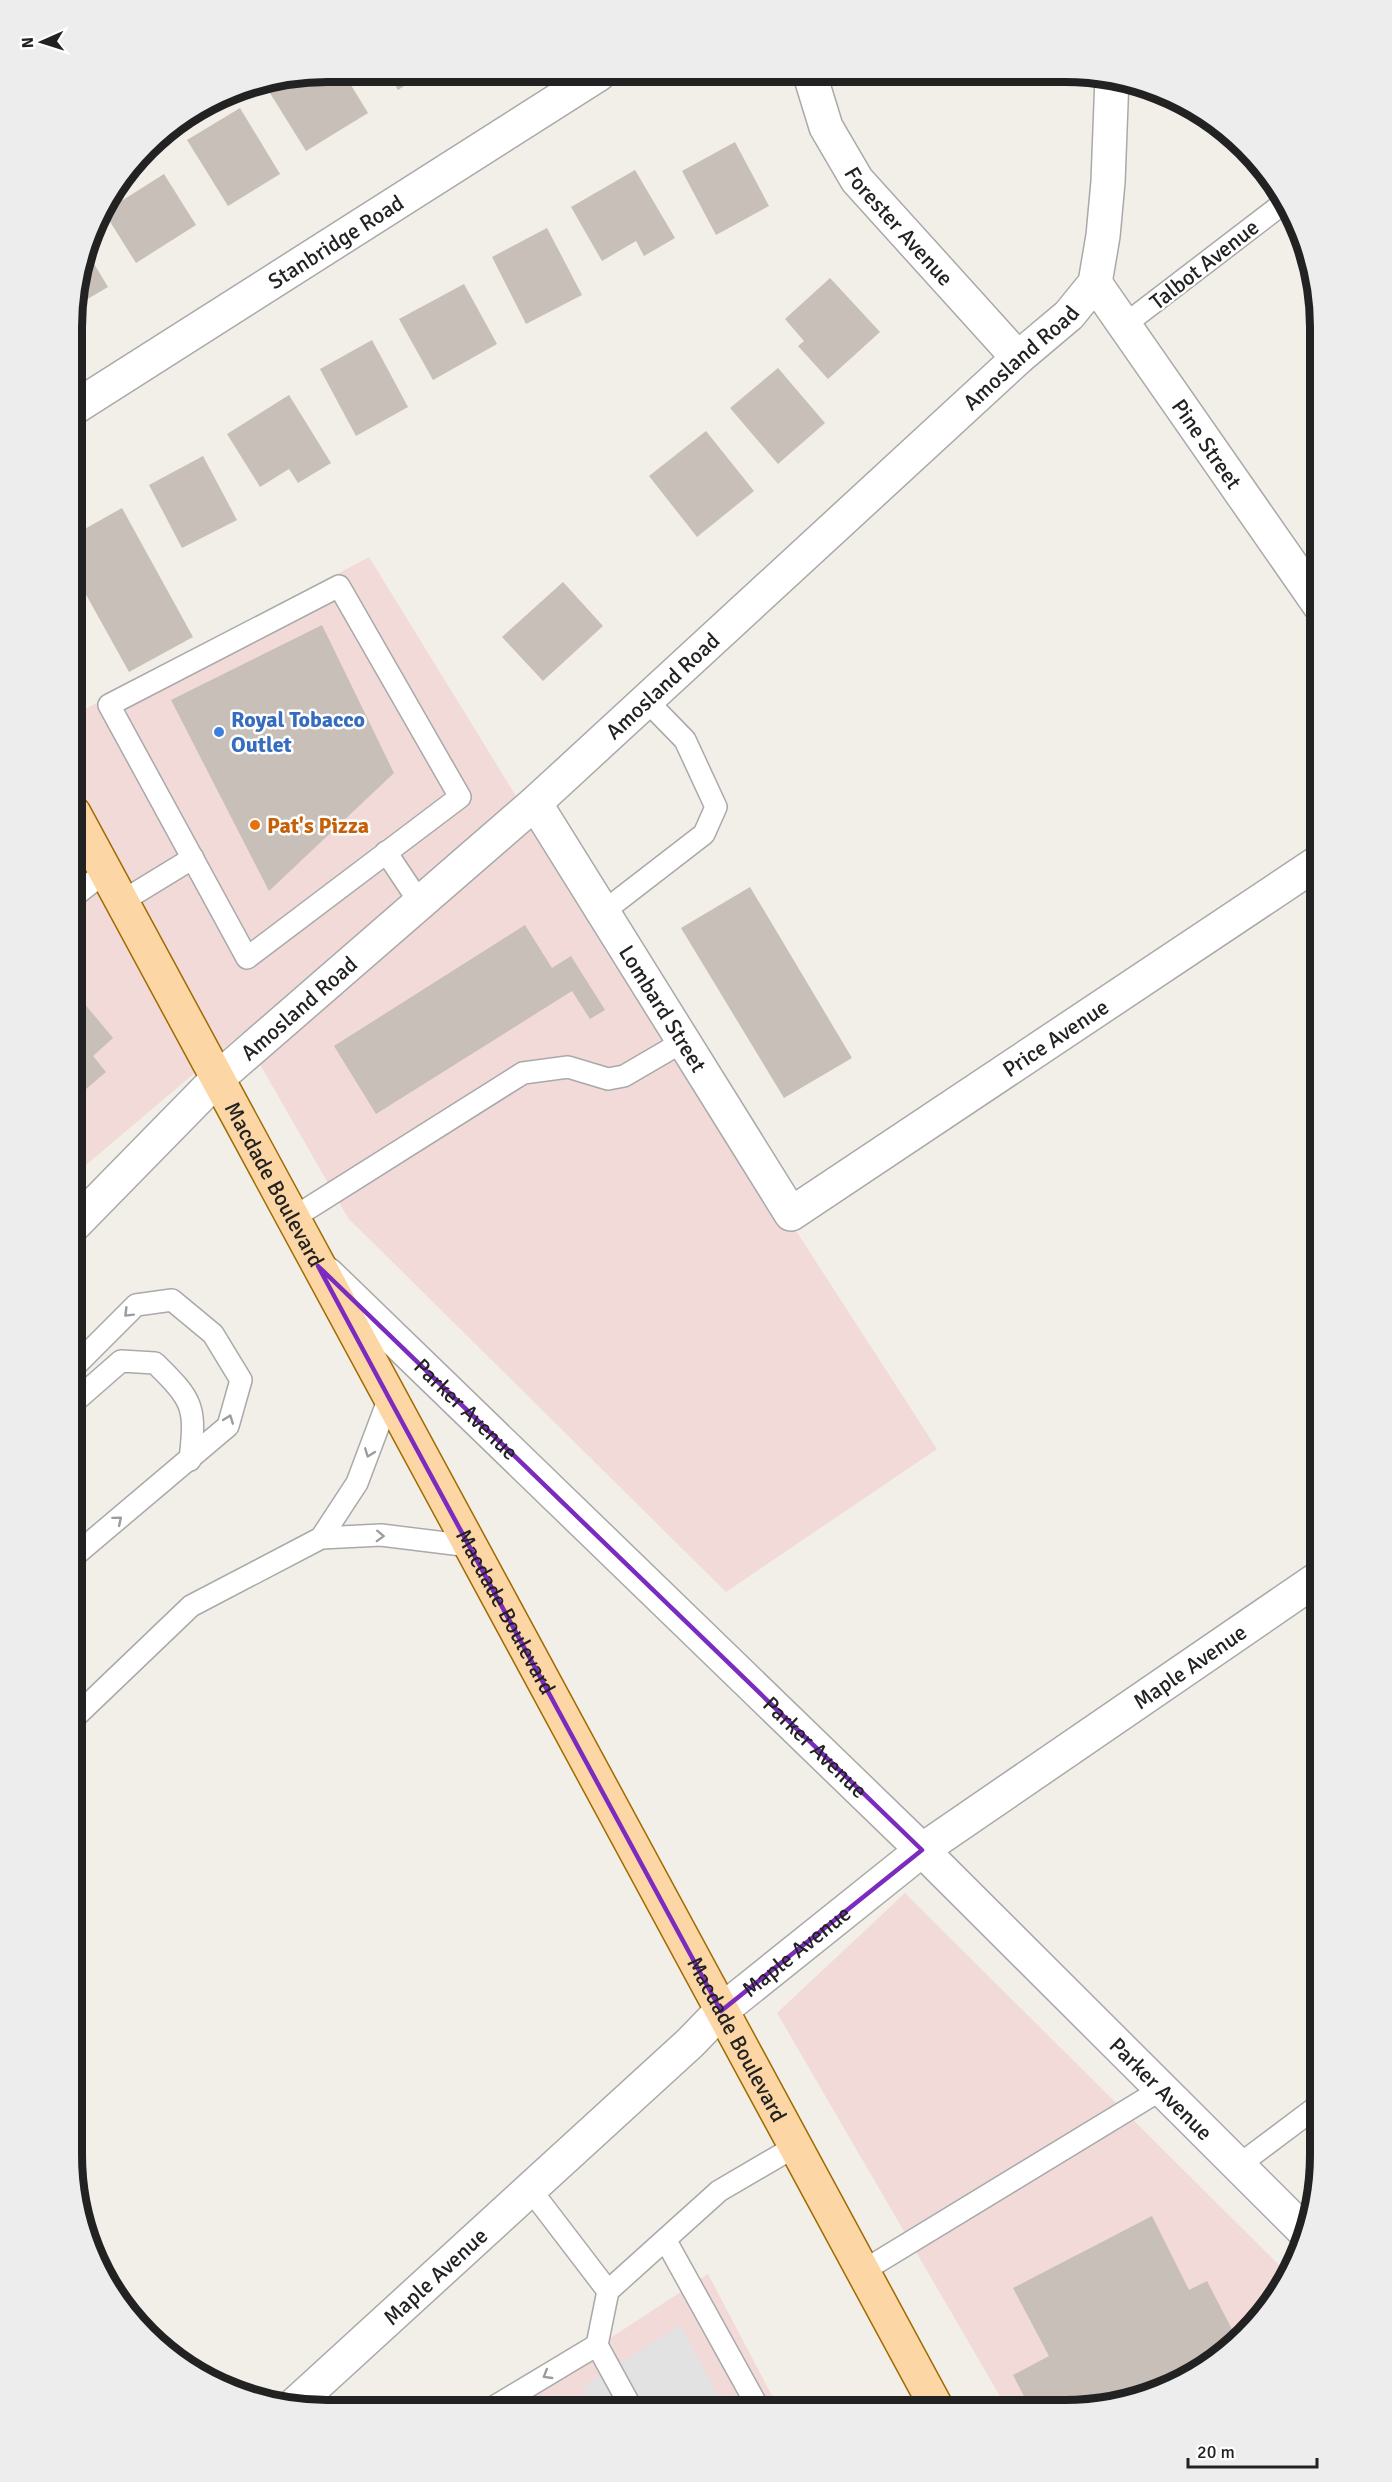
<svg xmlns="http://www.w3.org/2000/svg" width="1392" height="2482" viewBox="0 0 1392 2482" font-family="Signika,sans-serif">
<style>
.commercial{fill:#f2dad9}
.parking{fill:#e2e2e2}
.building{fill:#c7bfb8}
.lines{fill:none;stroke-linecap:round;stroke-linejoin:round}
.service-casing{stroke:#a9a9a9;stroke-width:24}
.minor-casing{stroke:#a9a9a9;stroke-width:36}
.primary-casing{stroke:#a06b00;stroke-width:36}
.service{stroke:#fff;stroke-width:21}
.minor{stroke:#fff;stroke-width:33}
.primary{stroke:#fcd6a4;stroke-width:33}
.oneway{stroke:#9c9c9c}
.marked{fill:none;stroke:#7b2cbf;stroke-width:4.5;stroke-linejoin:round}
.shop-dot{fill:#3f7fe0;stroke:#fff;stroke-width:2}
.food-dot{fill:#e8710a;stroke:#fff;stroke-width:2}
.labels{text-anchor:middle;stroke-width:5;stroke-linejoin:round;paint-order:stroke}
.street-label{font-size:22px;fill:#222;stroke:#fff}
.shop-label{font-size:22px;font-weight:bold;fill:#366cbe;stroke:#fff;text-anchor:start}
.food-label{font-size:22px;font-weight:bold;fill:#c56008;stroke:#fff;text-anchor:start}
.rim{fill:none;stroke:#222;stroke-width:8}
</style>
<rect width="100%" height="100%" fill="#f2efe9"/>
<g class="commercial">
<path d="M369 557 532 822 937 1449 726 1592 348 1218 242 1033 73 1176 74 715Z"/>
<path d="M905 1893 1288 2274 1267 2310 1220 2357 1147 2396 1064 2410H1008L777 2013Z"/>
<path d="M708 2274 779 2409 499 2408 528 2392Z"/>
</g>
<path class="parking" d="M680 2325 726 2409H593L583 2387Z"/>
<g class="building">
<path d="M328 72H343L368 113 306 151 265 85Z"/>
<path d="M387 72 425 73 398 90Z"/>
<path d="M240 108 280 174 228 206 187 140Z"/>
<path d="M735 142 769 206 716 235 682 171Z"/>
<path d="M635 170 675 238 644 256 636 241 602 261 571 207Z"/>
<path d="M164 174 196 225 136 263 104 212Z"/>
<path d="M547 228 582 295 526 324 492 257Z"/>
<path d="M87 252 108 287 74 307V295Z"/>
<path d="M830 278 880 332 828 379 798 346 804 341 785 319Z"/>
<path d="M464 284 497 344 433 380 399 319Z"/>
<path d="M372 340 408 407 356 436 320 369Z"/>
<path d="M778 368 825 423 778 464 730 408Z"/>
<path d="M289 395 331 463 298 483 289 469 260 487 227 434Z"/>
<path d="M706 431 754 491 697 537 649 476Z"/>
<path d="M203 456 237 520 182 548 149 485Z"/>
<path d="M122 508 193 637 129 672 74 573V535Z"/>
<path d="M563 582 603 626 543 681 502 637Z"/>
<path d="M322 625 394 773 269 891 171 700Z"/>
<path d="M750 887 852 1058 784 1098 681 928Z"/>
<path d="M525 925 552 968 571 956 605 1010 590 1019 572 991 376 1114 334 1046Z"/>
<path d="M73 990 113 1038 93 1056 106 1072 73 1100Z"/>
<path d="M1152 2216 1189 2290 1207 2281 1237 2339 1117 2401 1064 2410H1031L1013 2375 1049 2356 1013 2288Z"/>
</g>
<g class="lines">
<g class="service-casing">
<g id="service">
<path d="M1123 326 1285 202"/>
<path d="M339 586 460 797 247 958 109 705Z"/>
<path d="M386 852 420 903"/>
<path d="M73 897 105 872"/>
<path d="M121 902 193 858"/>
<path d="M603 912 704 834 716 807 685 740 646 700"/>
<path d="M293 1218 523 1073 568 1067 608 1079 624 1076 684 1041"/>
<path d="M73 1403 121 1361 155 1363C194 1401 196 1407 190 1460"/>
<path d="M321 1538 357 1483 389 1398"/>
<path d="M73 1557 228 1426 241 1380 213 1334 172 1300 136 1305 73 1368"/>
<path d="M73 1719 191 1606 321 1538 381 1535 470 1546"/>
<path d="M1239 2165 1319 2105"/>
<path d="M530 2189 608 2291"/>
<path d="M666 2241 759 2409"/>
<path d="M863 2271 1162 2089"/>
<path d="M492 2408 597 2345"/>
<path d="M632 2409 597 2345 608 2291 719 2191 796 2146"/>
</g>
</g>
<g class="minor-casing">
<g id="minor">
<path id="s1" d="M810 75 826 127 857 180 1018 358"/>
<path id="s2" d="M1095 283 1320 606"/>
<path id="s3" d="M74 408 599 74"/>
<path id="s4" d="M535 803 791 1214 1320 861"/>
<path id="s5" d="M73 1226 217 1079 535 803 1018 358 1069 315 1095 283 1103 236 1108 182 1112 77"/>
<path id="s6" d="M327 1274 922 1850 1305 2232"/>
<path id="s7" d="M292 2407 690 2043 721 2011 922 1850 1320 1577"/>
</g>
</g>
<g class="primary-casing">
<g id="primary">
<path id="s8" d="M74 813 938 2410"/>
</g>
</g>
<use href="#service" class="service"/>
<use href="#minor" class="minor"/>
<use href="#primary" class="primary"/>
</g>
<defs><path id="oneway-chevron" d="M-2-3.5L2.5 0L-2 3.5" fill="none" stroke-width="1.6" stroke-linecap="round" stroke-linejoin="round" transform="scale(1.5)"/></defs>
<g class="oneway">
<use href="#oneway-chevron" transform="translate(128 1313) rotate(135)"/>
<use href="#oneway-chevron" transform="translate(229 1419) rotate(-69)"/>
<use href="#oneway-chevron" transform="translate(369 1453) rotate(111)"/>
<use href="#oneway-chevron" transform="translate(118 1520) rotate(-40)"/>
<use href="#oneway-chevron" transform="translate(380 1536) rotate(2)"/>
<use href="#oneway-chevron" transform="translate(547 2375) rotate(149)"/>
</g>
<path class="marked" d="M318 1266 922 1850 721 2011 389 1398Z"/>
<circle class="shop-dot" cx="219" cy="732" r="6"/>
<circle class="food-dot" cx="255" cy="825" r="6"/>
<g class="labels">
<g class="street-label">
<text dy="8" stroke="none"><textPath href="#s1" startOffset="178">Forester Avenue</textPath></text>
<text dy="8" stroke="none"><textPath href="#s3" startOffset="310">Stanbridge Road</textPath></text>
<text transform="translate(1204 264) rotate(-38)" y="8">Talbot Avenue</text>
<text dy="8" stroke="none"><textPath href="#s5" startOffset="1286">Amosland Road</textPath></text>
<text dy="8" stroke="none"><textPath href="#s2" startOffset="196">Pine Street</textPath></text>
<text dy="8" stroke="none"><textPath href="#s5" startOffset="800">Amosland Road</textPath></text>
<text dy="8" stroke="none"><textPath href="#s5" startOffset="314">Amosland Road</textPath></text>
<text dy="8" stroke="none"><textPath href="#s4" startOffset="242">Lombard Street</textPath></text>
<text dy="8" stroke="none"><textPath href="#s4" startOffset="802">Price Avenue</textPath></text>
<text dy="8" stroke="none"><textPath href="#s8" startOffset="422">Macdade Boulevard</textPath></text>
<text dy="8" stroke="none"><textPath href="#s6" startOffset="194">Parker Avenue</textPath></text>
<text dy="8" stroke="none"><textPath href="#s8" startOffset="908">Macdade Boulevard</textPath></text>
<text dy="8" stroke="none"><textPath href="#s7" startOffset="1166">Maple Avenue</textPath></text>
<text dy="8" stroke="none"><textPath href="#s6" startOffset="680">Parker Avenue</textPath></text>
<text dy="8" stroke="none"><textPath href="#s7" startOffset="680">Maple Avenue</textPath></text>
<text dy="8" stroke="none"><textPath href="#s8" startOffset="1394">Macdade Boulevard</textPath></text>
<text dy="8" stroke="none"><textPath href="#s6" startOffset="1166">Parker Avenue</textPath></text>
<text dy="8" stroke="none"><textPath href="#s7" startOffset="194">Maple Avenue</textPath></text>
</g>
<g class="shop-label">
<text x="231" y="727">Royal Tobacco<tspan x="231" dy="25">Outlet</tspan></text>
</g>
<g class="food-label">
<text x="267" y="833">Pat's Pizza</text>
</g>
</g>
<path d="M0 0H1392V2482H0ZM327 82H1065A245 245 0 0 1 1310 327V2155A245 245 0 0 1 1065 2400H327A245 245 0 0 1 82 2155V327A245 245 0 0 1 327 82Z" fill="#ededed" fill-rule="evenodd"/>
<path class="rim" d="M327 82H1065A245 245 0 0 1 1310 327V2155A245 245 0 0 1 1065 2400H327A245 245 0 0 1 82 2155V327A245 245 0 0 1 327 82Z"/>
<g transform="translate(42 42) rotate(267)" stroke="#ffffff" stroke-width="4.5" paint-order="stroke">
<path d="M0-4.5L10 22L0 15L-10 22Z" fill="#222222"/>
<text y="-9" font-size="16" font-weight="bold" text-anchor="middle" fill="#222222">N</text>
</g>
<path d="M1188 2458v9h129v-9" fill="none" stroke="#222222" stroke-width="3"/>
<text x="1197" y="2458" font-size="18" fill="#222222" stroke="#ffffff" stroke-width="4.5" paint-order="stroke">20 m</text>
</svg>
